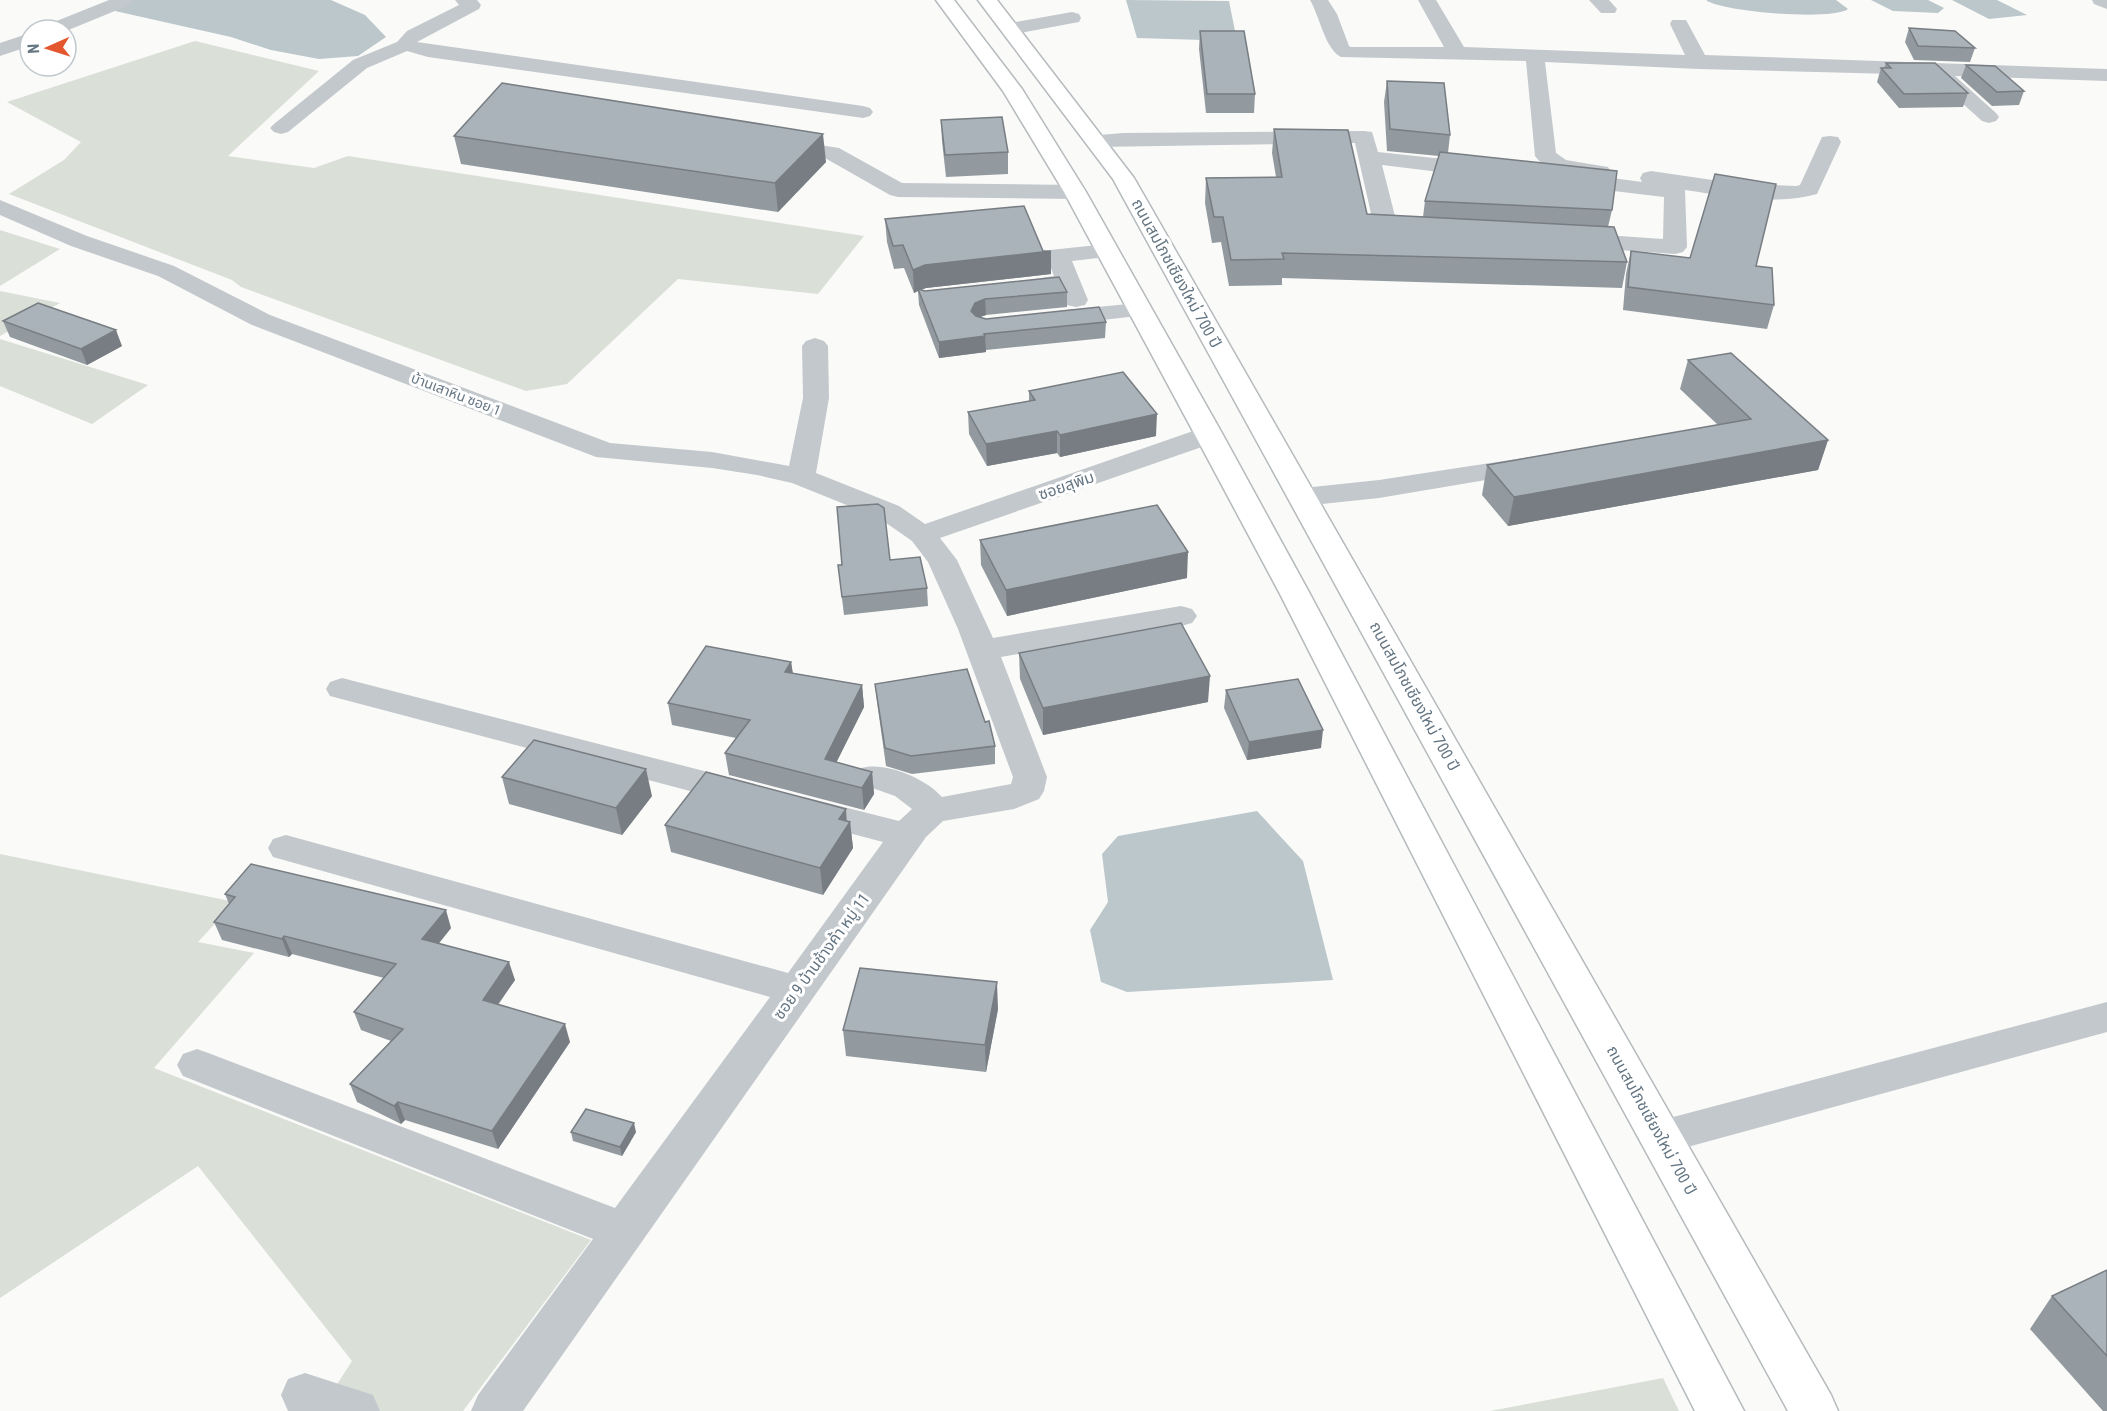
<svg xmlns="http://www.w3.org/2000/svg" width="2107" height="1411" viewBox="0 0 2107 1411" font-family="'Roboto Condensed','Noto Sans Thai',sans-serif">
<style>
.green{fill:#dadfd7}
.water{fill:#bbc7cb}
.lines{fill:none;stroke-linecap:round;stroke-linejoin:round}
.major-casing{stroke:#b5babe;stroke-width:3}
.minor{fill:#c3c8cc;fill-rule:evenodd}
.major{fill:#fff;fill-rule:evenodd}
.wall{fill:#929a9f}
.shaded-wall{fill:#777d82}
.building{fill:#aab3b9;stroke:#777d82;stroke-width:1.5}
.labels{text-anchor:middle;stroke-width:6;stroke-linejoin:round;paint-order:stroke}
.far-street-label{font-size:14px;fill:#657683;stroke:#fff}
.street-label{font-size:16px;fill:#657683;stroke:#fff}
</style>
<rect width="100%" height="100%" fill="#fafaf8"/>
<g class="green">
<path d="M195 41 319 71 228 156 314 168 348 156 864 236 818 294 678 279 567 384 526 391 241 287 232 280 9 194 64 160 81 142 7 102Z"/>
<path d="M0 230 60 249 0 286Z"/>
<path d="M0 291 60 303 0 336Z"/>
<path d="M0 339 148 385 92 424 0 386Z"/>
<path d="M0 854 235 902 198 942 254 953 154 1068 591 1240 463 1411H320L352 1361 198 1166 0 1298Z"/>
<path d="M1663 1378 1679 1411H1490Z"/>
</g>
<g class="water">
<path d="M131 0H331L365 15 386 37 358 56 319 59 271 50 231 37 115 11Z"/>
<path d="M1126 0 1229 1 1237 41 1137 38Z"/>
<path d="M1706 0H1836L1848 9C1832 21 1722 12 1706 0Z"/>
<path d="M1871 0H1928L1944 8 1938 13 1893 11Z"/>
<path d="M1952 0H1997L2027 15 1989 19Z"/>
<path d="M1257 811 1303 861 1333 980 1127 992 1101 982 1090 930 1108 902 1102 854 1118 836Z"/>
</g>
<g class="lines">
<g class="major-casing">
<g id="major">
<path d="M936 0H954L1022 89 1086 192 1223 435 1310 594 1744 1411H1695L1280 594 1195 435 1064 192 1003 91Z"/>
<path d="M978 0H997L1134 178 1831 1395 1838 1411H1788L1113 179Z"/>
</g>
</g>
<g class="minor">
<path d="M109 0H134L132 4 66 31 41 30 44 26Z"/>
<path d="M455 0H477L481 5 479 9 417 42 863 106 870 108 873 112 870 116 863 118 428 57 407 51 367 68 288 132 281 134 274 132 270 128 274 124 353 60 397 42 407 31 459 5Z"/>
<path d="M1310 0H1328L1337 14 1349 46 1351 47H1444L1418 0H1436L1464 47 1685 55 1670 24 1672 20H1686L1705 55 2107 69V81L1955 76 1996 113 1999 117 1996 121 1989 123 1982 121 1931 75 1699 69 1545 62 1556 153 1566 160 1608 167 1611 172 1605 177 1642 182 1640 178 1643 173 1651 171 1733 183 1796 186 1800 185 1822 137 1830 136 1838 137 1841 142 1817 194C1774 206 1728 196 1685 190L1687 247 1683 252 1675 254 1576 247 1568 245 1564 240 1568 235 1576 233 1663 239 1664 197 1563 185 1560 180 1563 175 1571 173C1557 171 1543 168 1535 156L1526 61 1341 57C1325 49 1320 17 1310 0Z"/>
<path d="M1589 0H1609L1617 9 1615 13H1601Z"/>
<path d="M2092 0H2107V9L2094 4Z"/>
<path d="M1072 12 1079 14 1081 18 1079 22 1010 35 1003 33 1000 29 1003 25 1010 23Z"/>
<path d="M30 33V46L0 56V43Z"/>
<path d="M1364 131 1372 132 1378 152 1481 163 1489 165 1492 170 1489 175 1481 177 1382 165 1397 224 1421 227 1425 232 1421 237C1408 240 1392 239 1379 236L1375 231 1355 143 1096 147 1088 146 1085 141 1088 136 1123 133Z"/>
<path d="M782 139 839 148 902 183 1075 185 1083 187 1086 192 1083 197 1075 199 898 197 890 195 825 158 774 150 771 145 774 140Z"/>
<path d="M0 200 87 236 174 266 270 315 610 443 712 452 789 466 803 398 802 346 806 341 815 338 824 341 828 346 829 398 816 473 899 506 925 524 1199 429 1209 427 1219 429 1223 435 1219 441 940 538 957 560 993 638 1181 606 1192 609 1197 616 1192 623 1181 626 1001 657 1047 777 1044 791 1039 799 1014 809 943 821 926 837 523 1411H471L478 1395 593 1239 183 1076 177 1065 183 1054 197 1049 211 1054 615 1208 770 997 273 857 268 848 273 839 286 835 788 973 883 842 792 818 786 809 792 800 804 797 899 821 912 809 895 796 861 784 856 776 861 768C884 761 926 778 942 797L1011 784 1013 777 958 629 928 562 912 541 879 518 792 483 757 475 712 468 596 457 252 325 158 276 71 246 0 215Z"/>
<path d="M1107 244 1115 246 1119 251 1115 256 1072 261 1088 300 1085 305 1076 307 1067 305 1060 290 1017 295 1008 293 1005 288 1008 283 1054 276 1046 255 1050 250Z"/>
<path d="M1138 303 1147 305 1150 310 1147 315 1057 325 1048 323 1045 318 1048 313 1057 311Z"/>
<path d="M1530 457 1540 459 1544 465 1540 471 1379 498 1303 506 1293 503 1289 497 1293 491 1303 488 1379 480Z"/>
<path d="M342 678 743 781 755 784 760 793 755 802 743 805 330 696 326 689 330 682Z"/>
<path d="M2107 1002V1032L1662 1154 1647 1149 1641 1137 1647 1125 1662 1120Z"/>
<path d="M305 1373 373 1395 380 1411H288L281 1395 288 1379Z"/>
</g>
<use href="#major" class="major"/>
</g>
<g class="wall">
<path d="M1909 28 1975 48 1970 62 1914 60 1905 42Z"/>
<path d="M1200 31 1255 94 1254 113H1206L1199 49Z"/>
<path d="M1886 63 1968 93 1963 107 1899 108 1877 82 1881 68H1884Z"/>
<path d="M1966 65 2024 91 2019 105 1992 106 1961 78Z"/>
<path d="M1387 81 1450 135 1448 153 1612 210 1608 227 1627 262 1622 288 1282 278V285L1229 286 1221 242 1212 243 1205 203 1206 178 1276 177 1272 153 1274 129 1367 214 1423 217 1425 201 1439 156 1387 151 1384 102Z"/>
<path d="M941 120 1008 152V174L946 177 942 141Z"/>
<path d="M454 136 826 162 778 212 461 164Z"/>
<path d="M885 219 1051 274 926 288 921 290 925 291 1067 292V307L986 315 979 317 986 319 1106 322 1105 338 986 350V352L939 358 919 305 918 291 914 293 904 268 894 269 887 242Z"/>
<path d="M1631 251 1756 266 1774 305 1767 329 1623 310 1626 274Z"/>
<path d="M3 321 122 346 87 365 10 337Z"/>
<path d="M1688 360 1828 440 1818 470 1508 526 1482 495 1487 465 1718 425 1680 389Z"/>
<path d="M1029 391 1156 436 1060 457 1057 453 987 466 969 434 968 412 1029 401Z"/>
<path d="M980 540 1187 578 1007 616 981 565Z"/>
<path d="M890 560 927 588 928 606 844 615 838 565Z"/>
<path d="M1019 653 1208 702 1043 735 1020 679Z"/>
<path d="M791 662 793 673 862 685 864 707 836 763 872 772 874 794 864 810 729 775 725 753 736 738 672 725 668 703Z"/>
<path d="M875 684 985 722 995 746V764L912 774 886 766 877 702Z"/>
<path d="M1226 690 1321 748 1247 760 1224 708Z"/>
<path d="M502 777 652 796 622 835 509 804Z"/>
<path d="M847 821 850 822 853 848 823 895 671 852 665 825Z"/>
<path d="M225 894 451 928 439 943 515 980 498 1005 570 1042 498 1149 405 1120 401 1124 357 1102 350 1084 391 1041 361 1030 354 1012 384 978 292 954 289 957 222 940 214 922 229 904Z"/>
<path d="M998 1009 986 1072 846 1056 843 1030Z"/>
<path d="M571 1132H636L622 1156 573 1141Z"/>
<path d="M2107 1270V1411H2103L2030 1329 2052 1296Z"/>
</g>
<g class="shaded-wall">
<path d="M823 134 826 162 778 212 775 183Z"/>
<path d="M1051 251V274L926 288 918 291V289V291L914 293 913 270 925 265Z"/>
<path d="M985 299 986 315 975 319 971 311 975 303Z"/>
<path d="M116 330 122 346 87 365 81 349Z"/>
<path d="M985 336 986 352 939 358V342Z"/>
<path d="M1157 414 1156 436 1060 457V435Z"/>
<path d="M1057 431V453L987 466 986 444Z"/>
<path d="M1828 440 1818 470 1508 526 1514 497Z"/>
<path d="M1188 552 1187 578 1007 616 1006 590Z"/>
<path d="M791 662 794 684 785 672Z"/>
<path d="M1210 676 1208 702 1043 735V708Z"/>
<path d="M862 685 864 707 828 779 825 759Z"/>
<path d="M1323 730 1321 748 1247 760 1249 742Z"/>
<path d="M646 769 652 796 622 835 616 808Z"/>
<path d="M872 772 874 794 864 810 862 788Z"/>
<path d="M846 809 847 826 850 822 853 848 823 895 820 868 839 819Z"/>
<path d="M446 910 451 928 428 957 422 939Z"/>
<path d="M284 936 292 954 289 957 282 939Z"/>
<path d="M509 962 515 980 488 1018 483 1000Z"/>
<path d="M997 982 998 1009 986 1072 985 1045Z"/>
<path d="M565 1024 570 1042 498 1149 492 1131Z"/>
<path d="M398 1102 405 1120 401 1124 394 1106Z"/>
<path d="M634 1123 636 1132 622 1156 620 1147Z"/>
</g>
<g class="building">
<path d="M1909 28 1955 31 1975 48 1918 46Z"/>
<path d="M1200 31H1244L1255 94H1207Z"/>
<path d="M1886 63H1935L1968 93 1904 94 1881 68H1891Z"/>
<path d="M1966 65 1995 66 2024 91 1997 92Z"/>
<path d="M1387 81 1444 83 1450 135 1390 129Z"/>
<path d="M502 83 823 134 775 183 454 136Z"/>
<path d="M1002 117 1008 152 945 155 941 120Z"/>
<path d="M1274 129 1348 130 1367 214 1614 227 1627 262 1282 253 1284 259 1231 260 1223 217H1214L1206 178 1282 177Z"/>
<path d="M1440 152 1617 171 1612 210 1425 201Z"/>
<path d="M1715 174 1776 184 1756 266 1772 268 1774 305 1628 287 1631 251 1690 258Z"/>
<path d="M1024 206 1043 251H1051L925 265 913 270 903 245 893 246 885 219Z"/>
<path d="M1059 277 1067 292 985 299 975 303 971 311 976 316 986 319 1099 307 1106 322 984 334 985 336 939 342 918 289 925 291Z"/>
<path d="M38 303 116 330 81 349 3 321Z"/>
<path d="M1731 353 1828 440 1514 497 1487 465 1751 419 1688 360Z"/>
<path d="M1123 372 1157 414 1060 435 1057 431 986 444 968 412 1035 400 1029 391Z"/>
<path d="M878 504 884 508 890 560 920 557 927 588 842 597 838 565H842L837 507Z"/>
<path d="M1157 505 1188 552 1006 590 980 540Z"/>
<path d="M1181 623 1210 676 1043 708 1019 653Z"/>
<path d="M706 646 791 662 785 672 862 685 825 759 872 772 862 788 725 753 750 720 668 703Z"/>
<path d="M967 669 985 722 989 721 995 746 911 756 885 748 875 684Z"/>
<path d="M1298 679 1323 730 1249 742 1226 690Z"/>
<path d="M534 740 646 769 616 808 502 777Z"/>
<path d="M706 772 846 809 839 819 850 822 820 868 665 825Z"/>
<path d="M251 864 446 910 422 939 509 962 483 1000 565 1024 492 1131 398 1102 394 1106 350 1084 403 1029 354 1012 396 964 284 936 282 939 214 922 235 897 225 894Z"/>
<path d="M860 968 997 982 985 1045 843 1030Z"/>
<path d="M586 1109 634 1123 620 1147 571 1132Z"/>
<path d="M2107 1270V1356L2052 1296Z"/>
</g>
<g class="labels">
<g class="far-street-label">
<text transform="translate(456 394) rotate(21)" y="5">บ้านเสาหิน ซอย 1</text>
</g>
<g class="street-label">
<text transform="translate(1177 273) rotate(61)" y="6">ถนนสมโภชเชียงใหม่ 700 ปี</text>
<text transform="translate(1066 485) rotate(-19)" y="6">ซอยสุพิม</text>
<text transform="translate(1415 696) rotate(61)" y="6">ถนนสมโภชเชียงใหม่ 700 ปี</text>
<text transform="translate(821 956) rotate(-54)" y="6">ซอย 9 บ้านช้างค้า หมู่ 11</text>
<text transform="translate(1652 1120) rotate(61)" y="6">ถนนสมโภชเชียงใหม่ 700 ปี</text>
</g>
</g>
<g transform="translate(48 48) rotate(267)"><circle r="28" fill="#ffffff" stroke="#c1c8cd" stroke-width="1.5"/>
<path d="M0-4.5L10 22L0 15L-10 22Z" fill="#e4572e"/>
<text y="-9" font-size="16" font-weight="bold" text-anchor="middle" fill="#657683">N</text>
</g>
</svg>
